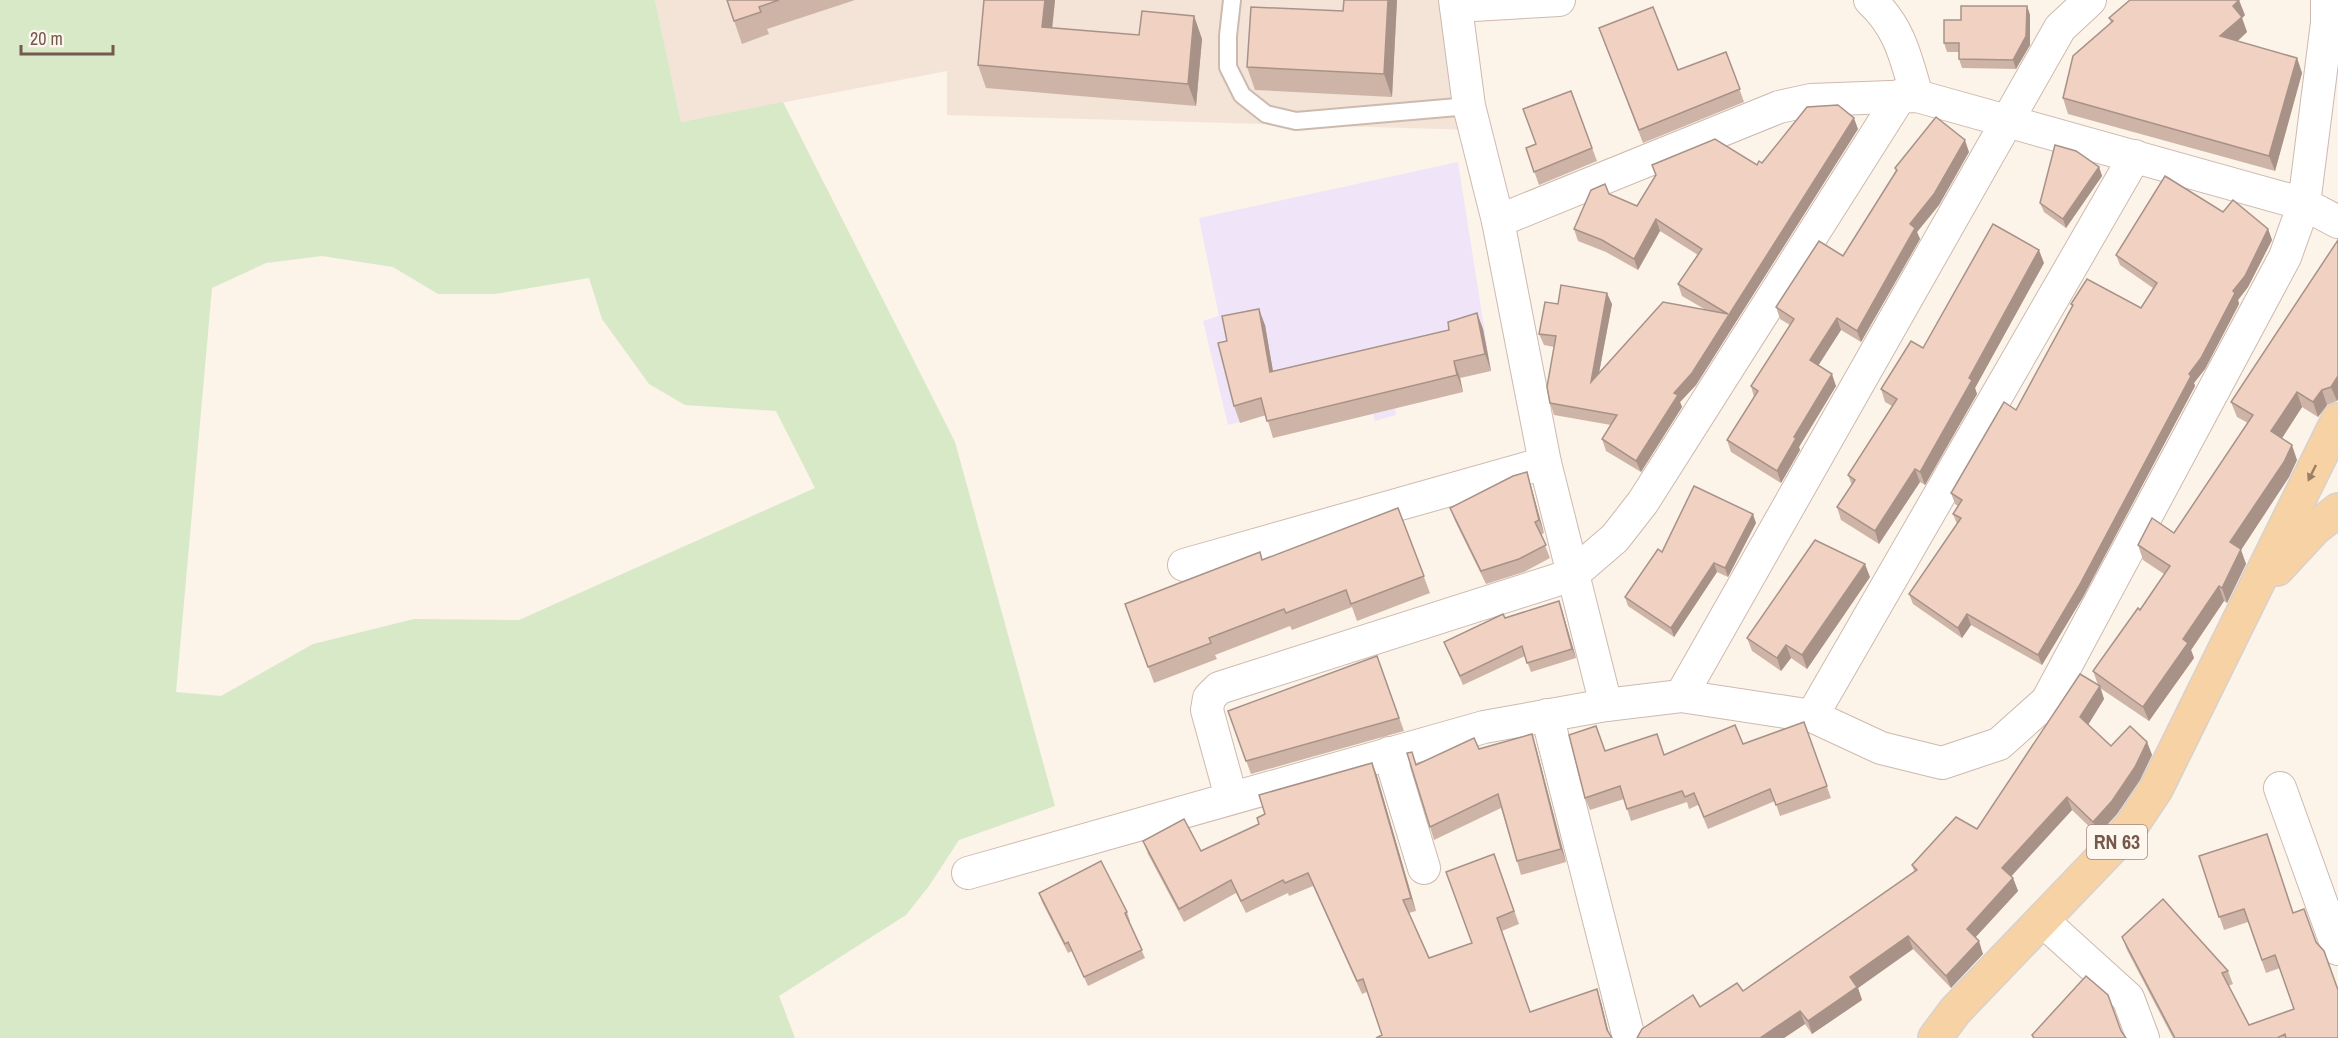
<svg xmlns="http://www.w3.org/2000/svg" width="2338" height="1038" viewBox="0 0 2338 1038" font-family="'Archivo Narrow',sans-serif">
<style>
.residential{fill:#f3e4d7}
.education{fill:#f0e5f8}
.green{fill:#d7e9c7;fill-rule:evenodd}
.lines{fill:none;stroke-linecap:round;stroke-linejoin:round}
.service-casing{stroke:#cdbaaf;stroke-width:20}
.minor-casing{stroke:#cdbaaf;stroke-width:34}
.primary-casing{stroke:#d8d1cd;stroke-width:36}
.service{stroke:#fff;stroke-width:16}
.minor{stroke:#fff;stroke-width:32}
.primary{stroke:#f6d2a5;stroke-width:33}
.wall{fill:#ceb4a7}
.shaded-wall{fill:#a89288}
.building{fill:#f0d1c2;stroke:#a89288;stroke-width:1.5}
.oneway{fill:#9c7d67}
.labels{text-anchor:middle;stroke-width:5;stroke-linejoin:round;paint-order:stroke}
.shield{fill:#fef7ef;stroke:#9e887e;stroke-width:1.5}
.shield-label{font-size:20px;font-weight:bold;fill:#75594d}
</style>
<rect width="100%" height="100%" fill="#fcf3e9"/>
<path class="residential" d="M655 0H1462L1477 130 947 115V71L681 122Z"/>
<path class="education" d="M1458 162 1491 371 1460 378 1463 392 1395 408 1396 415 1375 421 1373 414 1273 438 1267 415 1228 425 1203 321 1219 316 1199 218Z"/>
<path class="green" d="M0 0H655L681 122 783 102 955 442 1055 806 959 840 929 886 906 915 779 996 795 1038H0ZM322 256 393 267 438 294H495L589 278 602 319 649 384 685 405 776 411 815 488 519 620 414 619 313 644 221 696 176 692 212 288 266 263Z"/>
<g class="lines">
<g class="service-casing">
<path id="service" d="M1232 0 1228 36V67L1242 95 1266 114 1296 121 1469 106"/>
</g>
<g class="minor-casing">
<g id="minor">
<path d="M1455 0 1469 106 1498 221 1545 463 1606 705"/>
<path d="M1870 0C1900 27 1906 59 1917 96"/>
<path d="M1456 6 1559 0"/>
<path d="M1498 221 1779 107 1811 100 1917 96 2304 204 2338 222"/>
<path d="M1184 565 1545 463"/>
<path d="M1681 696 2060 28 2090 0"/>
<path d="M1547 715 1629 1038"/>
<path d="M1812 716 2135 156"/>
<path d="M1389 753 1424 868"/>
<path d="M2280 788 2338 949"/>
<path d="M1231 797 1207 710 1209 698 1219 688 1572 575 1615 538 1643 502 1901 95"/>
<path d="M968 873 1484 727 1606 705 1681 696 1812 716 1881 748 1942 763 1999 744 2047 701 2285 257 2304 204 2327 23V0"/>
<path d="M2043 921 2128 998 2143 1038"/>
</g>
</g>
<g class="primary-casing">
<g id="primary">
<path d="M2277 569 2314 529 2338 510"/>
<path d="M1935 1038 1955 1011 2118 841 2132 825 2156 789 2338 420"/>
</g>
</g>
<use href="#service" class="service"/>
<use href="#minor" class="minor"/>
<use href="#primary" class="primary"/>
</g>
<g class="wall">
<path d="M727 0H855L767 29 769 34 742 44Z"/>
<path d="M984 0H1055L1052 28 1139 35 1194 16 1202 39 1196 106 986 88 978 65Z"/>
<path d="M1397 0 1392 97 1255 90 1247 67 1343 11Z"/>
<path d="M2027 6 2030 15V45L2016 69 1962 68 1959 59V52H1947L1944 43 1961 20Z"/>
<path d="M2245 15 2242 18 2247 32 2238 41 2297 58 2302 73 2275 171 2068 114 2063 98 2111 23 2109 18Z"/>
<path d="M1599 28 1678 70 1726 52 1744 102 1643 143Z"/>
<path d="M1571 91 1597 161 1539 185 1526 148 1536 144Z"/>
<path d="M1858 129 1696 385 1680 402 1682 407 1641 472 1606 451 1602 439 1611 425 1554 415 1550 403 1554 347 1544 345 1539 334 1558 304H1612L1599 373 1706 310 1682 296 1678 284 1698 255 1660 231 1638 270 1606 252 1578 241 1574 229 1609 194 1637 206 1757 165Z"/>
<path d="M1969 152 1939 205 1917 232 1920 239 1861 342 1841 330 1818 366 1836 386 1799 447 1800 450 1781 483 1731 452 1727 440 1754 397 1751 386 1790 325 1780 319 1776 307 1843 256 1896 172 1895 168Z"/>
<path d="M2099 167 2102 176 2066 228 2044 212 2040 203Z"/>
<path d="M2223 212 2268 229 2272 240 2248 287 2238 300 2239 304 2205 369 2194 383 2195 386 2083 597 2042 665 1971 625 1962 638 1913 604 1909 594 1957 524 1953 514 1958 506 1955 504 1951 493 2016 410 2072 306 2071 304 2141 308 2153 288 2120 265 2116 255Z"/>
<path d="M2338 240V399L2337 401 2327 405 2318 417 2302 407 2282 438 2297 460 2289 477 2241 550 2246 564 2227 603 2224 601 2191 650 2194 658 2149 721 2100 688 2104 699 2088 724 2111 746 2147 742 2152 755 2140 780 2117 814 2098 835 2072 810 2011 876 2013 878 2018 891 1975 938 1983 954 1951 988 1913 949 1858 988 1862 1000 1812 1034 1805 1024 1784 1038H1637L1700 1007 1743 991 1914 871 1912 865 1977 829 2098 685 2093 671 2140 610 2164 574 2143 560 2138 545 2174 533 2248 423 2237 417 2231 402Z"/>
<path d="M2044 263 1975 388 1977 394 1925 485 1920 482 1879 544 1841 520 1837 507 1852 485 1848 475 1892 406 1885 402 1881 389 1923 348Z"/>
<path d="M1477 313 1483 329 1491 371 1460 378 1463 392 1273 438 1266 415 1240 423 1234 406 1265 325 1273 371 1449 330Z"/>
<path d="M1531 486 1544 533 1541 535 1550 558 1524 572 1486 584 1455 521 1450 508Z"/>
<path d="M1398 508 1430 593 1357 621 1352 607 1292 630 1290 626 1215 655 1217 659 1154 683 1125 604 1262 560Z"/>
<path d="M1756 523 1728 577 1717 572 1674 637 1628 606 1625 597 1662 552Z"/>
<path d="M1870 577 1807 669 1791 658 1781 671 1752 651 1747 638Z"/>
<path d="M1562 610 1576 658 1531 672 1525 656 1463 685 1444 642 1505 618Z"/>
<path d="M1377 656 1404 731 1251 774 1228 711Z"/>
<path d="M1804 722 1831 798 1780 816 1775 801 1708 829 1698 805 1689 809 1687 802 1631 821 1624 799 1590 810 1585 798 1605 751 1664 755 1743 744Z"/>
<path d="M1536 747 1566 862 1521 875 1517 861 1501 808 1434 840 1430 827 1479 749Z"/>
<path d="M1372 763 1377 776 1416 911 1409 913 1429 958 1472 943 1494 854 1519 924 1502 931 1530 1012 1601 1002 1609 1034 1382 1035 1367 992 1362 994 1313 886 1289 896 1288 893 1246 913 1236 893 1184 922 1148 854 1143 841 1201 851 1259 824Z"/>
<path d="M2199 856 2294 913 2338 1038H2173L2127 950 2122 937 2228 971 2233 984 2228 986 2249 1025 2294 1009 2280 968 2266 973 2248 922 2224 930Z"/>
<path d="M1039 893 1127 912 1130 921 1129 922 1145 958 1088 986 1072 951 1068 953 1042 902Z"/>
</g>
<g class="shaded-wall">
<path d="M1045 0H1055L1050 49 1042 27Z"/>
<path d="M1388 0H1397L1392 97 1384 74Z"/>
<path d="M2239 0 2245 15 2242 18 2247 32 2226 51 2220 36 2233 6Z"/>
<path d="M2027 6 2030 15V45L2016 69 2013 60Z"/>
<path d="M1194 16 1202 39 1196 106 1188 84Z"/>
<path d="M2297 58 2302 73 2275 171 2269 156Z"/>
<path d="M1854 118 1858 129 1696 385 1680 402 1682 407 1641 472 1636 461 1674 393Z"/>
<path d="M1965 140 1969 152 1939 205 1917 232 1920 239 1861 342 1857 331 1910 224Z"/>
<path d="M2099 167 2102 176 2066 228 2063 219Z"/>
<path d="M1656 219 1660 231 1638 270 1634 259Z"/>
<path d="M2268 229 2272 240 2248 287 2238 300 2239 304 2205 369 2194 383 2195 386 2083 597 2042 665 2038 655 2233 291Z"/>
<path d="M2039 250 2044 263 1975 388 1977 394 1925 485 1920 472 1969 378Z"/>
<path d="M1607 293 1612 304 1595 394 1591 382Z"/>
<path d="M1259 309 1265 325 1276 389 1270 372Z"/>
<path d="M1477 313 1483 329 1491 371 1485 354Z"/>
<path d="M1837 318 1841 330 1814 372 1810 360Z"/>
<path d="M1454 361 1460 378 1463 392 1457 375Z"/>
<path d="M1832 374 1836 386 1799 447 1800 450 1781 483 1777 471 1794 437Z"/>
<path d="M2338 376V399L2337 401 2331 387Z"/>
<path d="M2322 390 2327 405 2318 417 2313 402Z"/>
<path d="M2297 392 2302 407 2277 446 2271 431Z"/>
<path d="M2292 445 2297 460 2289 477 2241 550 2246 564 2227 603 2222 588 2230 542Z"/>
<path d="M1915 469 1920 482 1879 544 1875 531Z"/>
<path d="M1527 472 1531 486 1544 533 1539 520Z"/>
<path d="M1753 514 1756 523 1728 577 1725 568Z"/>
<path d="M1714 563 1717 572 1674 637 1671 628Z"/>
<path d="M1865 564 1870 577 1807 669 1802 655Z"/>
<path d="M2219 586 2224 601 2191 650 2194 658 2149 721 2143 707 2183 639Z"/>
<path d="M1559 601 1562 610 1576 658 1572 649Z"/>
<path d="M1967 614 1971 625 1962 638 1958 628Z"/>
<path d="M1786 645 1791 658 1781 671 1777 658Z"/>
<path d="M2100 686 2104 699 2085 730 2080 717Z"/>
<path d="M1532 734 1536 747 1566 862 1561 849Z"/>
<path d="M2147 742 2152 755 2140 780 2117 814 2098 835 2093 822Z"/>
<path d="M1372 763 1377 776 1416 911 1411 898Z"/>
<path d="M2067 797 2072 810 2007 881 2002 868Z"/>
<path d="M2013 878 2018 891 1971 942 1967 929Z"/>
<path d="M1908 936 1913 949 1858 988 1862 1000 1812 1034 1808 1021 1850 977Z"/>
<path d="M1979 941 1983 954 1951 988 1946 976Z"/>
<path d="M1597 989 1601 1002 1610 1038 1607 1030Z"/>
<path d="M1800 1011 1805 1024 1784 1038H1760Z"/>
</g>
<g class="building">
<path d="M727 0H779L759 7 761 12 734 21Z"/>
<path d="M984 0H1045L1042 27 1139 35 1142 11 1194 16 1188 84 978 65Z"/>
<path d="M1344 0H1388L1384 74 1247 67 1251 7 1343 11Z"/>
<path d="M2130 0H2239L2233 6 2242 17 2220 36 2297 58 2269 156 2063 98 2073 56 2113 21 2109 18Z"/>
<path d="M1961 6H2027L2026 36 2013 60 1959 59V43H1944V20H1961Z"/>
<path d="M1653 7 1678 70 1726 52 1740 89 1639 130 1599 28Z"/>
<path d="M1571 91 1592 148 1534 172 1526 148 1536 144 1523 109Z"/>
<path d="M1838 105 1854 118 1692 373 1674 393 1678 395 1636 461 1602 439 1617 415 1550 403 1547 387 1556 336 1539 334 1545 302 1558 304 1561 285 1607 293 1591 382 1663 302 1728 314 1678 284 1702 249 1656 219 1634 259 1602 240 1574 229 1591 190 1605 184 1609 194 1637 206 1656 175 1652 165 1715 139 1757 165 1759 161 1762 163 1807 107Z"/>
<path d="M1936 117 1965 140 1934 194 1910 224 1915 228 1857 331 1837 318 1810 360 1832 374 1794 437 1796 438 1777 471 1727 440 1758 391 1751 386 1794 319 1776 307 1819 241 1843 256 1897 170 1895 168Z"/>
<path d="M2055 145 2076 151 2099 167 2063 219 2040 203Z"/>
<path d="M2165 176 2223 212 2233 200 2268 229 2245 276 2233 291 2235 293 2201 358 2189 374 2191 376 2079 586 2038 655 1967 614 1958 628 1909 594 1961 518 1953 514 1962 500 1951 493 2004 402 2016 410 2073 305 2071 304 2087 279 2141 308 2157 283 2116 255Z"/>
<path d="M1993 224 2039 250 1969 378 1972 380 1920 472 1915 469 1875 531 1837 507 1855 480 1848 475 1897 399 1881 389 1911 341 1923 348Z"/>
<path d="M2338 240V376L2331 387 2322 390 2313 402 2297 392 2271 431 2292 445 2284 462 2230 542 2241 549 2222 588 2219 586 2183 639 2188 643 2143 707 2093 671 2138 608 2140 610 2170 566 2138 545 2152 518 2174 533 2253 415 2231 402Z"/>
<path d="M1259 309 1270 372 1449 330 1448 322 1477 313 1485 354 1454 361 1457 375 1267 421 1261 398 1234 406 1218 343 1227 341 1222 316Z"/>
<path d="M1527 472 1539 520 1535 522 1546 545 1519 559 1481 571 1450 508 1513 476Z"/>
<path d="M1694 486 1753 514 1725 568 1714 563 1671 628 1625 597 1658 549 1662 552Z"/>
<path d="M1398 508 1424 576 1351 604 1346 590 1286 613 1284 609 1209 638 1211 643 1148 667 1125 604 1260 552 1262 560Z"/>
<path d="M1815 540 1865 564 1802 655 1786 645 1777 658 1747 638Z"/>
<path d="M1559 601 1572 649 1527 663 1522 646 1460 676 1444 642 1503 614 1505 618Z"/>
<path d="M1377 656 1399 718 1246 761 1228 711Z"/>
<path d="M2080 674 2100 686 2080 717 2111 746 2130 726 2147 742 2135 767 2112 801 2093 822 2067 797 2002 868 2013 878 1967 929 1979 941 1946 976 1908 936 1850 977 1857 987 1808 1021 1800 1011 1760 1038H1637L1642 1029 1693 995 1700 1007 1737 983 1743 991 1917 870 1912 865 1956 817 1977 829Z"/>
<path d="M1804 722 1827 786 1776 805 1770 789 1704 817 1694 793 1685 797 1682 791 1627 809 1620 786 1585 798 1569 735 1596 726 1605 751 1657 734 1664 755 1735 725 1743 744Z"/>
<path d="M1532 734 1561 849 1517 861 1498 794 1430 827 1407 753 1412 752 1416 765 1474 738 1479 749Z"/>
<path d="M1372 763 1411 898 1403 900 1429 958 1472 943 1446 872 1494 854 1514 911 1497 918 1530 1012 1597 989 1607 1030 1612 1038H1376L1382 1035 1363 979 1357 981 1308 873 1285 883 1283 880 1241 901 1231 880 1179 909 1143 841 1184 819 1201 851 1259 824 1257 818 1265 814 1259 795Z"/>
<path d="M2267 834 2293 913 2304 909 2316 942 2324 951 2338 990V1038H2286L2285 1034 2277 1038H2175L2122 937 2163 899 2228 971 2222 973 2249 1025 2294 1009 2275 955 2262 960 2244 909 2219 917 2199 856Z"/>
<path d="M1101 861 1127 912 1125 913 1142 950 1084 977 1068 942 1065 944 1039 893Z"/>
<path d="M2086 976 2108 995 2121 1031 2126 1038H2034L2032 1035Z"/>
</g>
<defs><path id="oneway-solid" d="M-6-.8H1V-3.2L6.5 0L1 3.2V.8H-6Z" transform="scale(1.5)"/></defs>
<use class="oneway" href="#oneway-solid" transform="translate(2312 473) rotate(116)"/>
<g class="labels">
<rect class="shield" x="2087" y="825" width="60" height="34" rx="4.5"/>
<g class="shield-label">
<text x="2117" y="849">RN 63</text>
</g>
</g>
<path d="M21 45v9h92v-9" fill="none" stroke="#75594d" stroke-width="3"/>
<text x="30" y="45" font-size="18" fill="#75594d" stroke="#fef7ef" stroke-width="4.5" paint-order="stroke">20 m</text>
</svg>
